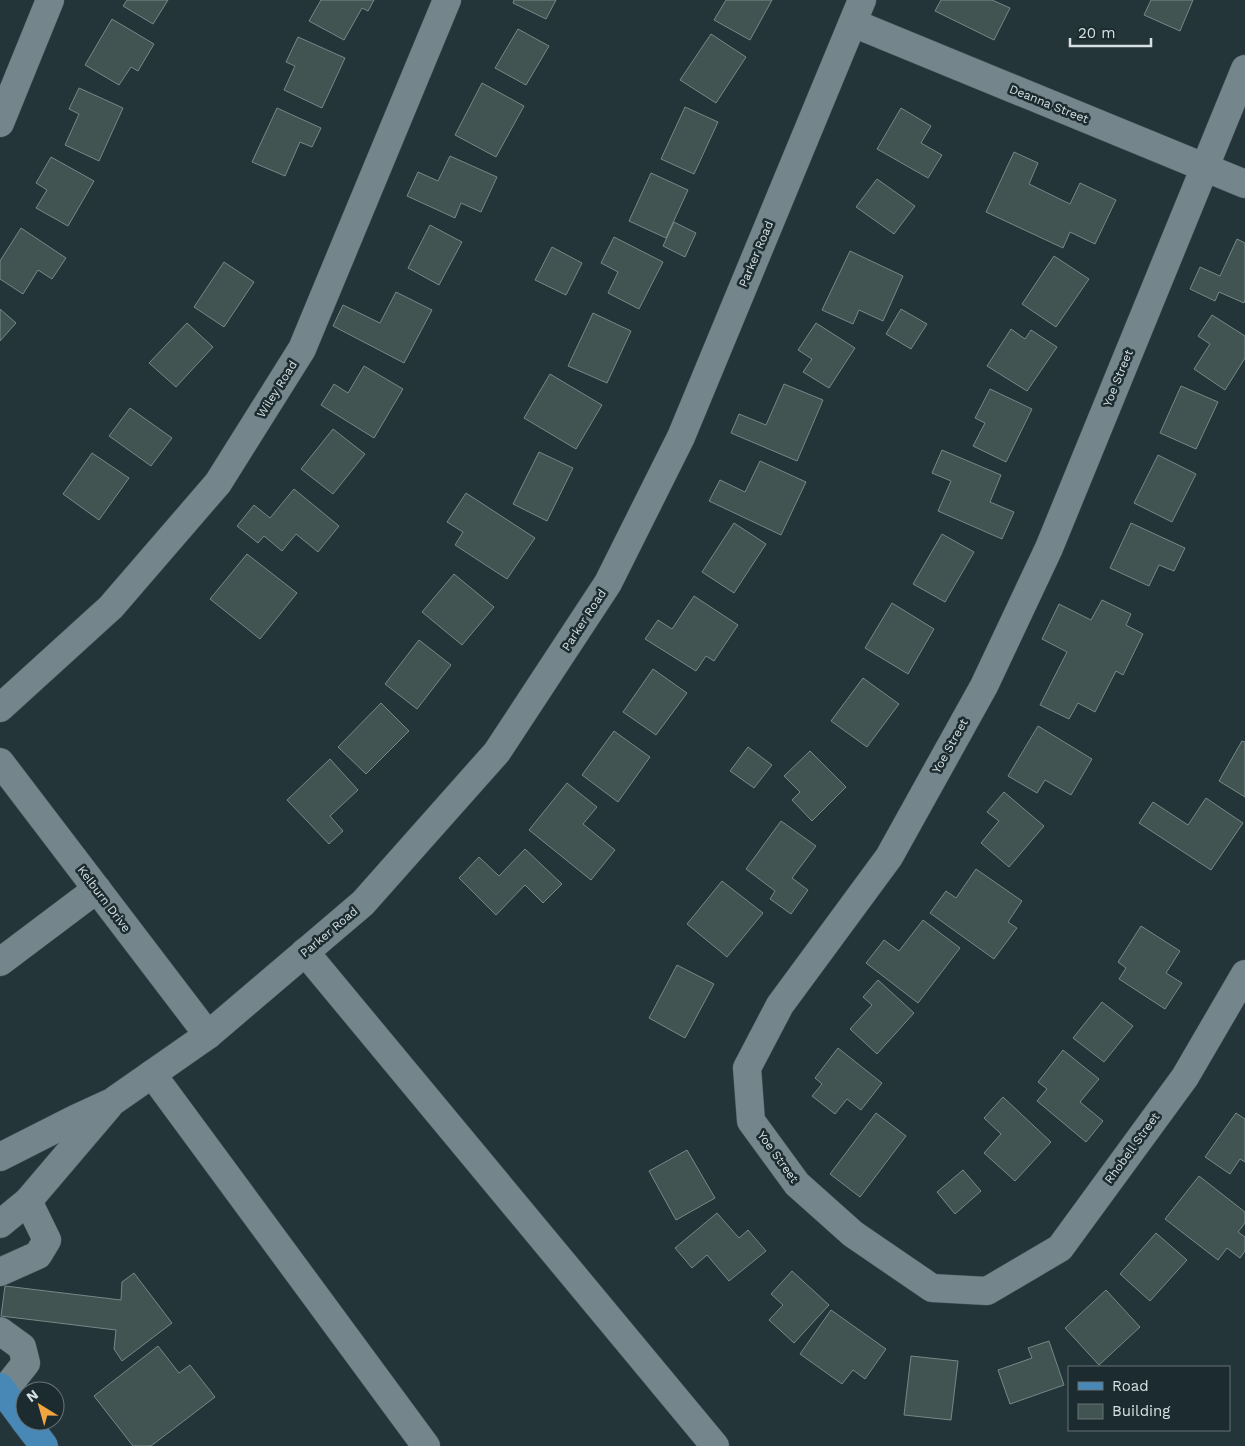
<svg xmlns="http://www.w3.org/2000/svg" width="1245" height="1446" viewBox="0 0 1245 1446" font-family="'Work Sans',sans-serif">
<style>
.building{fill:#425452;stroke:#758987}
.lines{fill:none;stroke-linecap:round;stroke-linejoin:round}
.minor-casing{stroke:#455357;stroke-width:29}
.major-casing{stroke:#455357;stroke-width:29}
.minor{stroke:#74868c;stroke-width:28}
.major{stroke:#4888b7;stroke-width:28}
.labels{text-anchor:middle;stroke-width:5;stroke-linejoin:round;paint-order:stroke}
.street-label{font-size:12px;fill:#d6e0e3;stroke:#1b2b2f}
</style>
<rect width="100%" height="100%" fill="#24353a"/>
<g class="building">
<path d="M127 0H168L153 24 123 6Z"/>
<path d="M321 0H374L368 11 362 8 344 40 309 21Z"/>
<path d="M514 0H556L546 19 513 3Z"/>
<path d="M726 0H772L750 40 714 20Z"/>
<path d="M941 0H992L1010 8 994 40 935 11Z"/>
<path d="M1151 0H1193L1180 31 1144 15Z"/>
<path d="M112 19 154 44 138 71 131 67 119 85 85 65Z"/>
<path d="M518 29 549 46 526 85 495 68Z"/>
<path d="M711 34 746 57 716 103 680 80Z"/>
<path d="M298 37 345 58 322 108 284 90 295 66 286 62Z"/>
<path d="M482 83 524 106 496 157 455 135Z"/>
<path d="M79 88 123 108 99 161 65 145 79 114 69 109Z"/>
<path d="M685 107 718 122 694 174 661 159Z"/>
<path d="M277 108 321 128 312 147 300 142 285 176 252 162Z"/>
<path d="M901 108 931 126 921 143 942 155 928 178 877 149Z"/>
<path d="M1014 152 1038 163 1029 184 1070 204 1080 183 1116 200 1095 244 1070 232 1063 248 986 212Z"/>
<path d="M450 156 497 177 481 212 461 203 455 218 407 196 418 172 438 181Z"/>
<path d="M51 157 94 181 68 226 36 208 47 190 36 183Z"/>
<path d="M651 173 688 190 666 238 629 221Z"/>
<path d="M877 179 915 206 894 234 856 207Z"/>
<path d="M674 222 696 233 685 257 663 246Z"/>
<path d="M430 225 462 242 439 285 408 268Z"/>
<path d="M21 228 66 258 52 279 38 270 23 294 0 279V261Z"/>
<path d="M614 237 663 262 639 309 608 293 618 272 601 263Z"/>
<path d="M1237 239 1245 243V300L1244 303 1219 292 1215 301 1190 289 1200 267 1220 276Z"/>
<path d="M552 247 582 263 566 295 535 280Z"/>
<path d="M850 251 903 276 883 321 859 310 853 324 822 310Z"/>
<path d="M1054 256 1089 279 1056 327 1022 304Z"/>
<path d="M224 262 254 282 224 327 194 307Z"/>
<path d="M396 292 432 310 404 363 333 326 343 305 380 323Z"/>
<path d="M0 309 16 323 0 341Z"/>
<path d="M901 309 927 324 911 349 886 334Z"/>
<path d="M593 313 631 331 607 383 568 366Z"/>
<path d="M1212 315 1245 336V358L1225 390 1194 369 1210 344 1198 336Z"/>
<path d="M187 323 213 347 176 387 149 363Z"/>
<path d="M816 323 855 348 829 388 803 372 812 359 798 350Z"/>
<path d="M1011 329 1025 339 1031 330 1057 347 1027 391 987 366Z"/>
<path d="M364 366 403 389 374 438 321 405 334 384 348 393Z"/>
<path d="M550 374 602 405 576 449 524 418Z"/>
<path d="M784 384 823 400 797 461 731 433 739 414 766 425Z"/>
<path d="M1181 386 1218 402 1196 449 1160 433Z"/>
<path d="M990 389 1032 409 1006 462 973 446 985 423 975 418Z"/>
<path d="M130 408 172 438 151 466 109 436Z"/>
<path d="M333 429 365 454 333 494 301 469Z"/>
<path d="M942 450 1001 475 990 502 1014 512 1002 539 938 511 951 481 932 473Z"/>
<path d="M539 452 573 468 547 521 513 504Z"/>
<path d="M92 453 129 478 99 520 63 494Z"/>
<path d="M1158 455 1196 474 1172 522 1134 503Z"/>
<path d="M760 461 806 482 781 535 709 501 720 480 745 492Z"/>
<path d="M294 489 339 526 318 552 296 534 282 551 264 536 258 543 237 526 254 505 270 518Z"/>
<path d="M466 493 535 538 507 579 455 545 463 532 447 522Z"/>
<path d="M734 523 766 544 734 593 702 572Z"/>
<path d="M1131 523 1185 548 1174 571 1159 565 1149 586 1110 568Z"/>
<path d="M942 534 974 552 945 602 913 584Z"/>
<path d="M247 554 297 593 260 639 210 599Z"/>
<path d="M454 574 494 607 462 645 422 612Z"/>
<path d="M694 596 738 625 714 661 706 656 696 671 645 639 658 620 672 629Z"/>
<path d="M1102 600 1131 614 1126 625 1143 634 1123 675 1116 671 1095 712 1078 703 1069 719 1040 705 1067 652 1042 639 1059 604 1091 620Z"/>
<path d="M892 603 934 629 908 674 865 648Z"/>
<path d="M419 640 451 665 417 709 385 684Z"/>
<path d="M653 669 687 693 656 735 623 712Z"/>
<path d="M863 678 899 704 867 747 831 721Z"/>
<path d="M381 703 409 731 366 774 338 747Z"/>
<path d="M1038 726 1092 759 1071 795 1045 780 1037 793 1008 776Z"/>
<path d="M614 731 650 757 618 802 582 775Z"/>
<path d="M1242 741 1245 742V797L1219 781Z"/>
<path d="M748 747 772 765 754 788 730 771Z"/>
<path d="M810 751 846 787 812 821 792 800 800 792 784 776Z"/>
<path d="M330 759 358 790 330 816 343 831 329 844 287 800Z"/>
<path d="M567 783 597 807 583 824 615 850 591 880 529 830Z"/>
<path d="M1004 792 1044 826 1009 867 981 843 999 821 987 812Z"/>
<path d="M1206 798 1243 823 1211 870 1139 823 1153 802 1188 825Z"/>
<path d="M781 821 816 846 792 878 808 890 791 914 770 899 775 891 746 869Z"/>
<path d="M525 849 562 884 543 903 525 885 496 915 459 878 479 857 499 876Z"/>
<path d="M976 869 1022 901 1008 922 1017 928 994 959 930 913 946 891 956 898Z"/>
<path d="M722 881 763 913 727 957 687 924Z"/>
<path d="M923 920 960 948 918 1003 866 963 884 940 899 951Z"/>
<path d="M1141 926 1180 951 1166 973 1182 983 1165 1009 1119 979 1126 968 1118 962Z"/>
<path d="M677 965 714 984 685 1038 649 1018Z"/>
<path d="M878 980 914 1013 877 1054 850 1029 872 1005 863 997Z"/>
<path d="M1102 1002 1133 1026 1104 1062 1073 1038Z"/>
<path d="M838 1048 882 1083 861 1110 847 1099 835 1114 812 1096 822 1084 815 1078Z"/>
<path d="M1063 1050 1099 1079 1080 1102 1103 1121 1086 1142 1037 1101 1047 1089 1038 1082Z"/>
<path d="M1003 1097 1051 1142 1015 1181 984 1153 1001 1134 984 1118Z"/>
<path d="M876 1113 906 1136 860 1197 830 1174Z"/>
<path d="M1236 1113 1245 1119V1162L1240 1159 1230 1174 1205 1157Z"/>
<path d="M687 1150 715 1198 676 1220 649 1171Z"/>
<path d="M963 1170 981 1191 955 1214 937 1192Z"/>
<path d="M1199 1176 1245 1212V1223L1238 1232 1245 1237V1251L1240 1258 1227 1248 1218 1260 1165 1219Z"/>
<path d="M717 1213 739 1238 748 1230 766 1251 729 1281 707 1255 692 1268 675 1248Z"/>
<path d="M1156 1233 1187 1260 1150 1301 1120 1274Z"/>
<path d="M792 1271 829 1305 794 1343 769 1320 783 1305 771 1294Z"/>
<path d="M134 1273 172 1323 122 1361 114 1349 116 1330 1 1316 5 1286 121 1300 122 1282Z"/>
<path d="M1106 1290 1140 1327 1099 1365 1065 1328Z"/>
<path d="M831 1310 886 1349 865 1379 853 1370 842 1384 800 1354Z"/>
<path d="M1049 1341 1064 1385 1010 1404 998 1370 1032 1358 1028 1348Z"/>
<path d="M158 1346 179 1373 190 1365 215 1397 151 1446H133L94 1396Z"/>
<path d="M911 1356 958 1361 951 1420 904 1415Z"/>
</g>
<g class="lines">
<g class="minor-casing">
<g id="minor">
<path d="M853 23 1245 184"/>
<path d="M1245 69 1049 548 984 686 889 857 780 1005 747 1068 751 1121 797 1184 853 1234 932 1288 987 1291 1060 1248 1185 1077 1245 974"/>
<path d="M0 123 50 0"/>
<path d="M0 708 111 607 218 483 302 349 447 0"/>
<path d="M0 762 208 1035"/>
<path d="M305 952 715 1446"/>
<path d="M0 962 97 889"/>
<path d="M152 1074 426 1446"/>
<path d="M0 1157 75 1119 112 1102 208 1035 363 903 497 752 608 583 681 437 862 0"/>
<path d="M0 1224 28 1201 108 1107"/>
<path d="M0 1272 38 1255 47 1240 28 1201"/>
<path d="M0 1331 22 1347 26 1363 3 1392"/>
</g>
</g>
<g class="major-casing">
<g id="major">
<path d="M0 1387 25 1421"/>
<path d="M25 1421 44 1446"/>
</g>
</g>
<use href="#minor" class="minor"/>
<use href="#major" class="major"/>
</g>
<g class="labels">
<g class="street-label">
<text transform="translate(1049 104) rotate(22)" y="4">Deanna Street</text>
<text transform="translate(756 254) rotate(-67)" y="4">Parker Road</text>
<text transform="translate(1118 378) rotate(-68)" y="4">Yoe Street</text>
<text transform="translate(277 389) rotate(-58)" y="4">Wiley Road</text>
<text transform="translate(584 620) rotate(-57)" y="4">Parker Road</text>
<text transform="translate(950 746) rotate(-61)" y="4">Yoe Street</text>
<text transform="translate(104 899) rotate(53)" y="4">Kelburn Drive</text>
<text transform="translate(329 932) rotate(-40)" y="4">Parker Road</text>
<text transform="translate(1132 1148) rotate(-54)" y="4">Rhobell Street</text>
<text transform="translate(778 1157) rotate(54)" y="4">Yoe Street</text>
</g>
</g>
<rect x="1068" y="1366" width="162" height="65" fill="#1b2b2f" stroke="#667377"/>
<rect x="1078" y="1382" width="25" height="8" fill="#4888b7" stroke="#667377"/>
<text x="1112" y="1391" font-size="15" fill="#d6e0e3">Road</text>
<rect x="1078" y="1404" width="25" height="15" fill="#425452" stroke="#667377"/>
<text x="1112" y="1416" font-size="15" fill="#d6e0e3">Building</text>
<g transform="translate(40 1406) rotate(323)"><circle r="24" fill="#1b2b2f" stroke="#667377"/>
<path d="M0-4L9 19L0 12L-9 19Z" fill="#f1a540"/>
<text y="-8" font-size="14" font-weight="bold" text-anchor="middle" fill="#d6e0e3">N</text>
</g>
<path d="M1070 38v8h81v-8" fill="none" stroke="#d6e0e3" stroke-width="2.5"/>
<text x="1078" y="38" font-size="15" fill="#d6e0e3" stroke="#1b2b2f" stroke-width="4" paint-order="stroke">20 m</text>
</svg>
